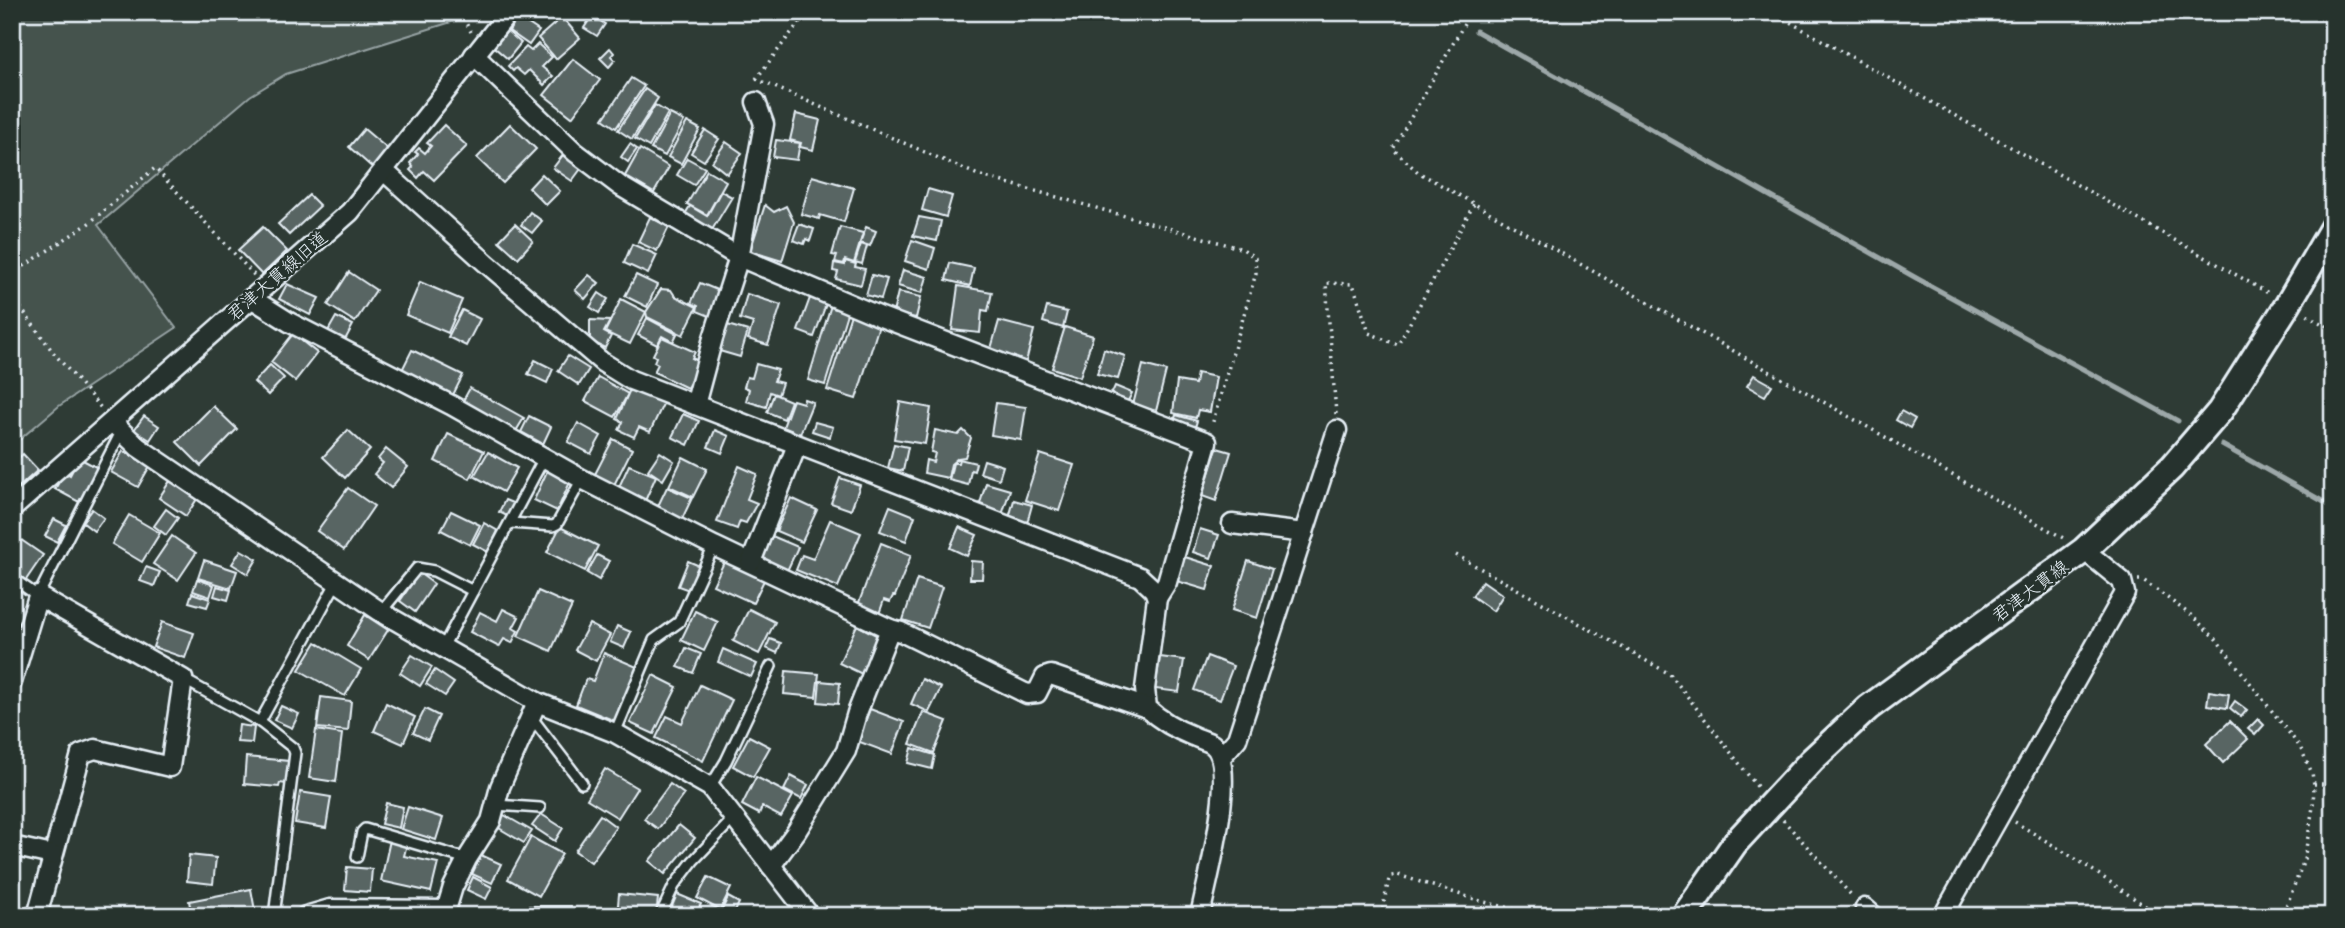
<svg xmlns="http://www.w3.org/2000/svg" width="2345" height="928" viewBox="0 0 2345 928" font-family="'Playpen Sans','Klee One',sans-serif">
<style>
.green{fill:#45524e;stroke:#96a2a3;stroke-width:2}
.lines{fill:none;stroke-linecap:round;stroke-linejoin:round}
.stream{stroke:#9da8a9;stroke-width:5}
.building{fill:#596563;stroke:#e8f1f8;stroke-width:2}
.lane-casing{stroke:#e8f1f8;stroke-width:14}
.street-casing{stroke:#e8f1f8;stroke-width:23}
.secondary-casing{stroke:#e8f1f8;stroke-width:30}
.path{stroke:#e8f1f8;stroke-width:3.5;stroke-dasharray:2 5;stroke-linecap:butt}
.lane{stroke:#26332d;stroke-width:9}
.street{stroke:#26332d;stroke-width:18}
.secondary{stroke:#26332d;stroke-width:24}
.labels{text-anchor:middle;stroke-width:5;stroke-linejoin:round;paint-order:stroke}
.street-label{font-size:18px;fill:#e8f1f8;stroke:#26332d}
</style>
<rect width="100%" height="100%" fill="#2e3b35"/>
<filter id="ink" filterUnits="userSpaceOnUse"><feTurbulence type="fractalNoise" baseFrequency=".0143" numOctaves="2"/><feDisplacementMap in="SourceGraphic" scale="14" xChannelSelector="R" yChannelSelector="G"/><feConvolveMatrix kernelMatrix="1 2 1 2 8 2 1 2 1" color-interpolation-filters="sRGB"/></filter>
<g filter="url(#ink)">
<path class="green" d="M12 12H483L286 74 250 96 98 225 176 328 59 406 12 446Z"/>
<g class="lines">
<g class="stream">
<path d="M1476 31 1918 279 2178 421"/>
<path d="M2222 445 2333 507"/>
</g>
</g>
<g class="building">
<path d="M592 16 605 24 597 36 584 28Z"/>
<path d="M518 17 539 31 529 45 509 31Z"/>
<path d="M562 17 580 38 556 59 538 38Z"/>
<path d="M507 31 521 43 508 59 494 47Z"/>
<path d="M538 44 552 57 542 67 553 76 544 85 529 70 524 75 516 68 513 71 508 66 526 47 531 51Z"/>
<path d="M610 48 614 53 611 56 615 60 609 67 600 58Z"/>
<path d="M573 59 600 80 572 117 544 95Z"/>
<path d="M631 78 644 86 616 128 603 119Z"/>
<path d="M645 89 658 98 632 139 618 130Z"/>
<path d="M655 105 668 113 649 147 635 139Z"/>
<path d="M670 114 684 121 665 156 651 149Z"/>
<path d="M796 114 820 120 813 150 800 147 801 143 790 140Z"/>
<path d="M687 122 700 129 681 164 668 157Z"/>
<path d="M510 124 536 149 503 183 477 158Z"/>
<path d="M444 125 467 146 434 180 424 171 418 178 410 170 413 167 410 163 418 154 415 152 419 148 425 153 431 146 427 143Z"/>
<path d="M364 129 390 151 374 169 349 147Z"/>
<path d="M705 130 719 139 704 161 691 153Z"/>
<path d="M776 140 800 143 797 160 773 157Z"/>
<path d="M726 142 742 153 727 174 712 162Z"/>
<path d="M630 144 637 149 628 162 621 157Z"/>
<path d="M640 149 669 167 654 193 625 176Z"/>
<path d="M568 154 583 166 572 181 553 168 563 155 566 158Z"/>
<path d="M687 158 705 168 694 185 677 175Z"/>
<path d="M707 170 726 181 707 215 687 204Z"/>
<path d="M542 174 560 191 546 205 529 188Z"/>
<path d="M812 176 854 188 844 222 820 215 819 219 801 214Z"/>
<path d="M928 189 952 196 946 217 922 210Z"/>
<path d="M721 191 732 197 712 230 685 214 690 206 707 216Z"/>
<path d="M309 195 320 206 289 235 278 224Z"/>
<path d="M765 205 774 212 786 206 794 222 782 261 750 251Z"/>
<path d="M530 212 542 221 532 233 521 225Z"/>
<path d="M650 217 669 227 657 251 638 242Z"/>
<path d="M919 217 941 221 937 241 913 236Z"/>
<path d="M515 224 533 241 518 258 499 241Z"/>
<path d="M799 224 814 229 810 241 806 239 804 244 793 240Z"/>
<path d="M263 227 287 251 262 275 238 250Z"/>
<path d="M840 227 863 233 854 263 845 260 844 264 835 262 837 256 832 255Z"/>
<path d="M866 227 876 231 870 246 860 243Z"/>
<path d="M912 240 935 248 929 269 905 261Z"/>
<path d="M632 244 657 255 648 274 624 263Z"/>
<path d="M861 244 867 246 862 264 855 262Z"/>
<path d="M845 261 856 264 855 267 865 269 861 285 836 279 838 272 833 271 834 263 845 265Z"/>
<path d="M950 263 974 268 970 286 946 280Z"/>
<path d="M903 270 927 277 922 293 898 286Z"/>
<path d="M349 272 376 290 355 322 328 305Z"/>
<path d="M589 275 599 283 585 299 575 290Z"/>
<path d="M636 275 657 285 647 307 625 296Z"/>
<path d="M872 275 887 279 881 299 866 295Z"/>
<path d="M420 282 462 300 448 333 406 315Z"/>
<path d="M700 283 722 292 712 317 697 311 698 306 691 303Z"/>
<path d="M287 284 319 298 310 315 279 299Z"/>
<path d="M958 286 992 292 988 311 982 310 980 333 952 330Z"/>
<path d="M661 289 671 290 675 296 697 307 683 335 647 317 646 312Z"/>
<path d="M898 292 921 297 916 318 893 313Z"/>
<path d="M599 293 608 299 599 313 590 307Z"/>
<path d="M747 294 781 305 768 345 748 339 753 323 740 319Z"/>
<path d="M810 298 826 304 814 337 798 331Z"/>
<path d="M621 299 646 312 630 344 605 332Z"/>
<path d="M831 305 848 310 825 385 808 380Z"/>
<path d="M1047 307 1067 312 1063 328 1043 322Z"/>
<path d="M462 310 480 319 466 346 448 337Z"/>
<path d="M851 314 880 322 856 399 827 390Z"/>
<path d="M336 317 353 325 345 340 328 331Z"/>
<path d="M647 318 677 334 673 342 662 336 657 345 638 335Z"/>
<path d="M590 320 610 321 604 332 611 336 605 348 590 341Z"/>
<path d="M999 321 1034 330 1026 362 990 352Z"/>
<path d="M724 324 748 331 740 357 716 350Z"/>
<path d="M1065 327 1093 336 1080 377 1052 368Z"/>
<path d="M293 334 317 353 295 381 271 362Z"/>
<path d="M662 337 695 352 692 358 700 362 687 388 654 372 658 364 654 362 656 357 653 355Z"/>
<path d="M1104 349 1125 356 1118 379 1097 374Z"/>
<path d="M412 350 463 375 453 395 402 370Z"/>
<path d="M568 356 589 369 579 385 558 371Z"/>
<path d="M535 360 553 369 547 383 528 374Z"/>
<path d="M756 364 778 370 774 381 782 383 778 395 770 392 766 407 746 401 749 389 744 387 747 377 752 378Z"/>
<path d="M270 365 284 378 268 395 254 382Z"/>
<path d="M1143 365 1166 371 1156 411 1133 405Z"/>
<path d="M1197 373 1216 377 1210 412 1198 410 1196 418 1173 413 1177 381 1195 384Z"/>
<path d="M1754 375 1772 385 1765 396 1747 386Z"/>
<path d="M598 377 628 394 615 417 585 401Z"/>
<path d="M1115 386 1132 393 1128 401 1111 395Z"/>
<path d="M631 387 664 402 650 432 639 427 634 437 619 430 623 422 617 419Z"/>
<path d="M470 388 524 418 513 436 460 406Z"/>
<path d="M774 394 791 401 784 419 767 412Z"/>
<path d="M804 399 813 402 800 434 783 427 793 400 803 403Z"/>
<path d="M900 402 931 408 925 444 894 439Z"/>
<path d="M996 403 1026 407 1021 440 991 435Z"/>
<path d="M213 406 237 429 201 466 177 442Z"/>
<path d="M1901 411 1915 419 1910 428 1896 420Z"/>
<path d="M683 414 699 421 688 445 672 437Z"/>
<path d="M1176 415 1197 421 1194 430 1173 424Z"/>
<path d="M144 416 159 426 150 440 134 430Z"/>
<path d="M529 416 551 427 543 444 521 432Z"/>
<path d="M815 422 833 427 830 437 812 431Z"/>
<path d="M578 423 601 436 591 454 568 442Z"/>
<path d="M348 430 370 450 345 478 323 457Z"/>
<path d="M715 430 729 436 722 453 708 447Z"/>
<path d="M935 430 958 435 963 430 971 438 965 457 958 458 951 464 948 478 924 473 926 460 933 462 935 453 931 452Z"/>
<path d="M448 434 484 451 470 479 435 461Z"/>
<path d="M613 439 632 449 614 485 594 476Z"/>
<path d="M894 444 908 447 903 471 888 468Z"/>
<path d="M1217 448 1231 452 1216 501 1202 496Z"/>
<path d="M386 449 408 467 391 488 374 474 383 463 378 459Z"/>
<path d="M123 451 150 466 138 487 111 472Z"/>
<path d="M488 452 517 468 503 492 474 476Z"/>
<path d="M660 452 674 461 663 480 648 470Z"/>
<path d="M23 454 38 470 19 487 17 485 12 490V464Z"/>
<path d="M1040 454 1074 465 1059 511 1025 500Z"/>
<path d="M683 457 707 469 693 497 669 486Z"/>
<path d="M79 458 98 468 79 502 55 489 65 472 70 475Z"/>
<path d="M959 459 976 463 974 471 971 470 968 485 949 480 953 463H958Z"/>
<path d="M984 460 1003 466 999 479 980 473Z"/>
<path d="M629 465 656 476 645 501 618 489Z"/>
<path d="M739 466 757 474 747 499 757 503 746 523 740 521 737 529 717 522Z"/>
<path d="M548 469 571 480 557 511 534 500Z"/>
<path d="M840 478 860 485 851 510 831 503Z"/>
<path d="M170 481 197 499 186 516 159 498Z"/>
<path d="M986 483 1010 490 1002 515 979 507Z"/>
<path d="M667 487 692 498 682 519 657 508Z"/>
<path d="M348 488 374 506 344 550 317 531Z"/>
<path d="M791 498 817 510 802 542 776 531Z"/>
<path d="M505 500 515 504 509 517 499 512Z"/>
<path d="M1014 500 1032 505 1027 523 1009 518Z"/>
<path d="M890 506 915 516 906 541 880 531Z"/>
<path d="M92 509 104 518 94 531 82 522Z"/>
<path d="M166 509 178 518 166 535 154 526Z"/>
<path d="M451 511 480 525 470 545 441 530Z"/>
<path d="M129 515 160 533 142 562 112 544Z"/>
<path d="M54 519 66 525 57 542 45 536Z"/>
<path d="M830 520 861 533 838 587 796 570 802 555 813 559Z"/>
<path d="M484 523 498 531 488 552 473 544Z"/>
<path d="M560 527 598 546 585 571 547 552Z"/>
<path d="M959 527 977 535 967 556 950 548Z"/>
<path d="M1200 529 1219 535 1211 558 1193 552Z"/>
<path d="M14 535 43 555 26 580 12 571Z"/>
<path d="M172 536 196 553 178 580 153 564Z"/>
<path d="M772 536 798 547 786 573 761 562Z"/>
<path d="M881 543 911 555 895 596H893L890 602 884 600 879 614 858 605Z"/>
<path d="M241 550 257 559 248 574 232 564Z"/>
<path d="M597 555 609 561 599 580 587 573Z"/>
<path d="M727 556 767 574 753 603 713 585Z"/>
<path d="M1185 557 1214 566 1207 590 1177 581Z"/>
<path d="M204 560 237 571 231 588 198 578Z"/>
<path d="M688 561 702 567 692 591 678 586Z"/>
<path d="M971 561 983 562 982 579H970Z"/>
<path d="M1248 561 1272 569 1257 618 1232 610Z"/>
<path d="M146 567 160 572 154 586 140 581Z"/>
<path d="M419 573 434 584 415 612 400 601Z"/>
<path d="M197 579 214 585 210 597 193 591Z"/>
<path d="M917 579 942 587 928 628 903 620Z"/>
<path d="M1483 581 1503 595 1493 611 1472 596Z"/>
<path d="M217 586 231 590 228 600 214 596Z"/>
<path d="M538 591 572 606 551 651 518 636Z"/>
<path d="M192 593 210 599 207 607 189 602Z"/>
<path d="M503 609 519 617 513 628 518 631 512 643 504 639 499 647 470 632 480 612 497 621Z"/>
<path d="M749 609 775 622 759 654 733 641Z"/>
<path d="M695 611 718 622 704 651 681 640Z"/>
<path d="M365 615 388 630 369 660 347 646Z"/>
<path d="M162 622 194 633 185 658 153 647Z"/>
<path d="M589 624 610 635 596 661 575 650Z"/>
<path d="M857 625 880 637 862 674 839 663Z"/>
<path d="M617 626 631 632 624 648 610 642Z"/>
<path d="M770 639 781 643 777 653 766 648Z"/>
<path d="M316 642 361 669 345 696 299 670Z"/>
<path d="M686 648 701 654 693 673 678 667Z"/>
<path d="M723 649 757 664 751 677 718 662Z"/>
<path d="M604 653 637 667 615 721 576 705 586 679 593 681Z"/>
<path d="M412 655 432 667 420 686 400 673Z"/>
<path d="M1207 656 1233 666 1220 700 1194 690Z"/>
<path d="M1160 657 1184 660 1179 692 1155 689Z"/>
<path d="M435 670 454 683 445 696 426 684Z"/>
<path d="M786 671 819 674 816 697 784 694Z"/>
<path d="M653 675 677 687 654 734 630 723Z"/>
<path d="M922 679 941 688 929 712 911 704Z"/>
<path d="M820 681 840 683 838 704 818 702Z"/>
<path d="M700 685 732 700 703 761 656 738 667 716 682 723Z"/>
<path d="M2209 691 2229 694 2227 708 2207 705Z"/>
<path d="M321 697 351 701 348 731 317 728Z"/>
<path d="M2235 701 2247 710 2241 717 2230 708Z"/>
<path d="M386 703 415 717 403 744 374 731Z"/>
<path d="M281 706 299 714 292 728 274 720Z"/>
<path d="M425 709 439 716 428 740 413 733Z"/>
<path d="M870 709 904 722 892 754 857 741Z"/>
<path d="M923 712 947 721 934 753 910 744Z"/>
<path d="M2258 719 2264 725 2255 735 2248 729Z"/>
<path d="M2230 721 2248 739 2223 763 2206 744Z"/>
<path d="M239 725 254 727 252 743 237 742Z"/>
<path d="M316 730 342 734 336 782 309 778Z"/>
<path d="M749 736 770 747 753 777 733 766Z"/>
<path d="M912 748 935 755 932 769 908 763Z"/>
<path d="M246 757 289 761 287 784 280 783 279 787 244 784Z"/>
<path d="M605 769 637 788 618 818 587 799Z"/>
<path d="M791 776 808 785 801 799 784 790Z"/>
<path d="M756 777 793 796 781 817 762 807 759 814 742 805Z"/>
<path d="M670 784 684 794 658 829 644 819Z"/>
<path d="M300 792 331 797 326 828 295 823Z"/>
<path d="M386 803 403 807 399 828 381 824Z"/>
<path d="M408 807 443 818 436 840 401 829Z"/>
<path d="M541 814 563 828 555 841 532 826Z"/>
<path d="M504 815 532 831 524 843 497 827Z"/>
<path d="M600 815 616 827 591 862 575 851Z"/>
<path d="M679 825 695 838 665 874 649 861Z"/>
<path d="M531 837 562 854 539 896 508 879Z"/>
<path d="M390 840 407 844 404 856 438 863 431 892 381 881Z"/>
<path d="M189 855 216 858 213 884 187 881Z"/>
<path d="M481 855 501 864 492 883 472 874Z"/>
<path d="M347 867 372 869 370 892 345 890Z"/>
<path d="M473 877 492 887 486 899 467 890Z"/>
<path d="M708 877 731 888 720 910 697 898Z"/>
<path d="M251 889 256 916H192L189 901Z"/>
<path d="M619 894 658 898 656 916H617Z"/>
<path d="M677 894 701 904 696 916H668Z"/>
<path d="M728 897 739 903 733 916 721 912Z"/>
<rect x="515" y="906" width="56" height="10"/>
</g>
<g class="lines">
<g class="lane-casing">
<g id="lane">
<path d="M511 523 553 526 557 524 582 479"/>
<path d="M12 578 38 596 121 432"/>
<path d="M381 612 417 568 434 571 473 591"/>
<path d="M442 649 544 458"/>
<path d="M183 679 260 722 293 748 295 753 274 916"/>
<path d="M532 718 582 783"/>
<path d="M260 722 336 583"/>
<path d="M615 733 654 640 679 622 714 546"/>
<path d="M710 787 726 761 771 666"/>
<path d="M495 805 540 808"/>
<path d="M357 857 362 832 365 829 467 859"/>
<path d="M660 916 674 886 693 861 734 818"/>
</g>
</g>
<g class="street-casing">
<g id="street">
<path d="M474 55 575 152 620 186 739 257 881 317 1207 442 1167 582 1157 598"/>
<path d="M384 171 486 263 602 362 631 380 1140 577 1154 590 1157 598 1145 689 1147 708C1161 721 1175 729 1193 736 1199 739 1207 741 1212 744 1240 763 1206 884 1200 916"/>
<path d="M251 298 289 322 451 405 582 479 714 546 890 629 901 632 1027 694 1037 693 1045 677 1051 675 1147 708"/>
<path d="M695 405 713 338 739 257 764 124 756 102"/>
<path d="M112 422 138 447 381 612 537 702 615 733 710 787 810 916"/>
<path d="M12 509 350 212 509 12"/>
<path d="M1232 524 1304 533"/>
<path d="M751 562 797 445"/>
<path d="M12 682 38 596 183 679 170 767 95 749 81 754 37 916"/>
<path d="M1222 756 1237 739 1337 430"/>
<path d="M12 846 52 855"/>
<path d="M771 866 796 832 846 751 857 713 890 629"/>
<path d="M1865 908 1874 916"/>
<path d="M306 916 330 909 446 910 453 887 467 859 491 821 500 787 537 702"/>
<path d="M1943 916 2125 593 2122 581 2084 550"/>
</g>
</g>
<g class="secondary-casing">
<path id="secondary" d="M1684 916 1735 843 1812 760 1868 708 2084 550 2172 467 2220 411 2288 304 2333 227"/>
</g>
<g class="path">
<path d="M460 12 471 32"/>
<path d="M1471 12 1393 149 1418 172 2065 539"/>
<path d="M1772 12 2270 294"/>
<path d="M756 79 978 175 1243 249 1255 258 1256 273 1212 425"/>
<path d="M756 79 807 12"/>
<path d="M12 274 88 224 155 168 254 275"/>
<path d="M12 296 53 352 102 409"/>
<path d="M2307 315 2333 330"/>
<path d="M1336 414 1326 283 1353 284 1369 333 1398 345 1474 204"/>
<path d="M1456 555 1670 674 1759 789"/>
<path d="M2138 580H2143L2192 616 2216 639 2300 747 2312 773 2314 784 2313 807 2304 860 2288 902 2280 916"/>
<path d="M2314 784H2333"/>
<path d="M1783 820 1853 897"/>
<path d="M2015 822 2079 861 2160 916"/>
<path d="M1381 916 1389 879 1391 876 1398 875 1484 902 1514 909 1556 914"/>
</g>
<use href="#lane" class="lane"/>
<use href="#street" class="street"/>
<use href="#secondary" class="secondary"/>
</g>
</g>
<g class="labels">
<g class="street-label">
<text transform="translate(277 276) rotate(-41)" y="6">君津大貫線旧道</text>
<text transform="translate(2030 591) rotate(-37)" y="6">君津大貫線</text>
</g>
</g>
<rect width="2345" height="928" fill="none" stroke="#26332d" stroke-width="42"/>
<rect x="21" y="21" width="2303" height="886" fill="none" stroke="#e8f1f8" stroke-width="2.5" filter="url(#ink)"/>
</svg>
